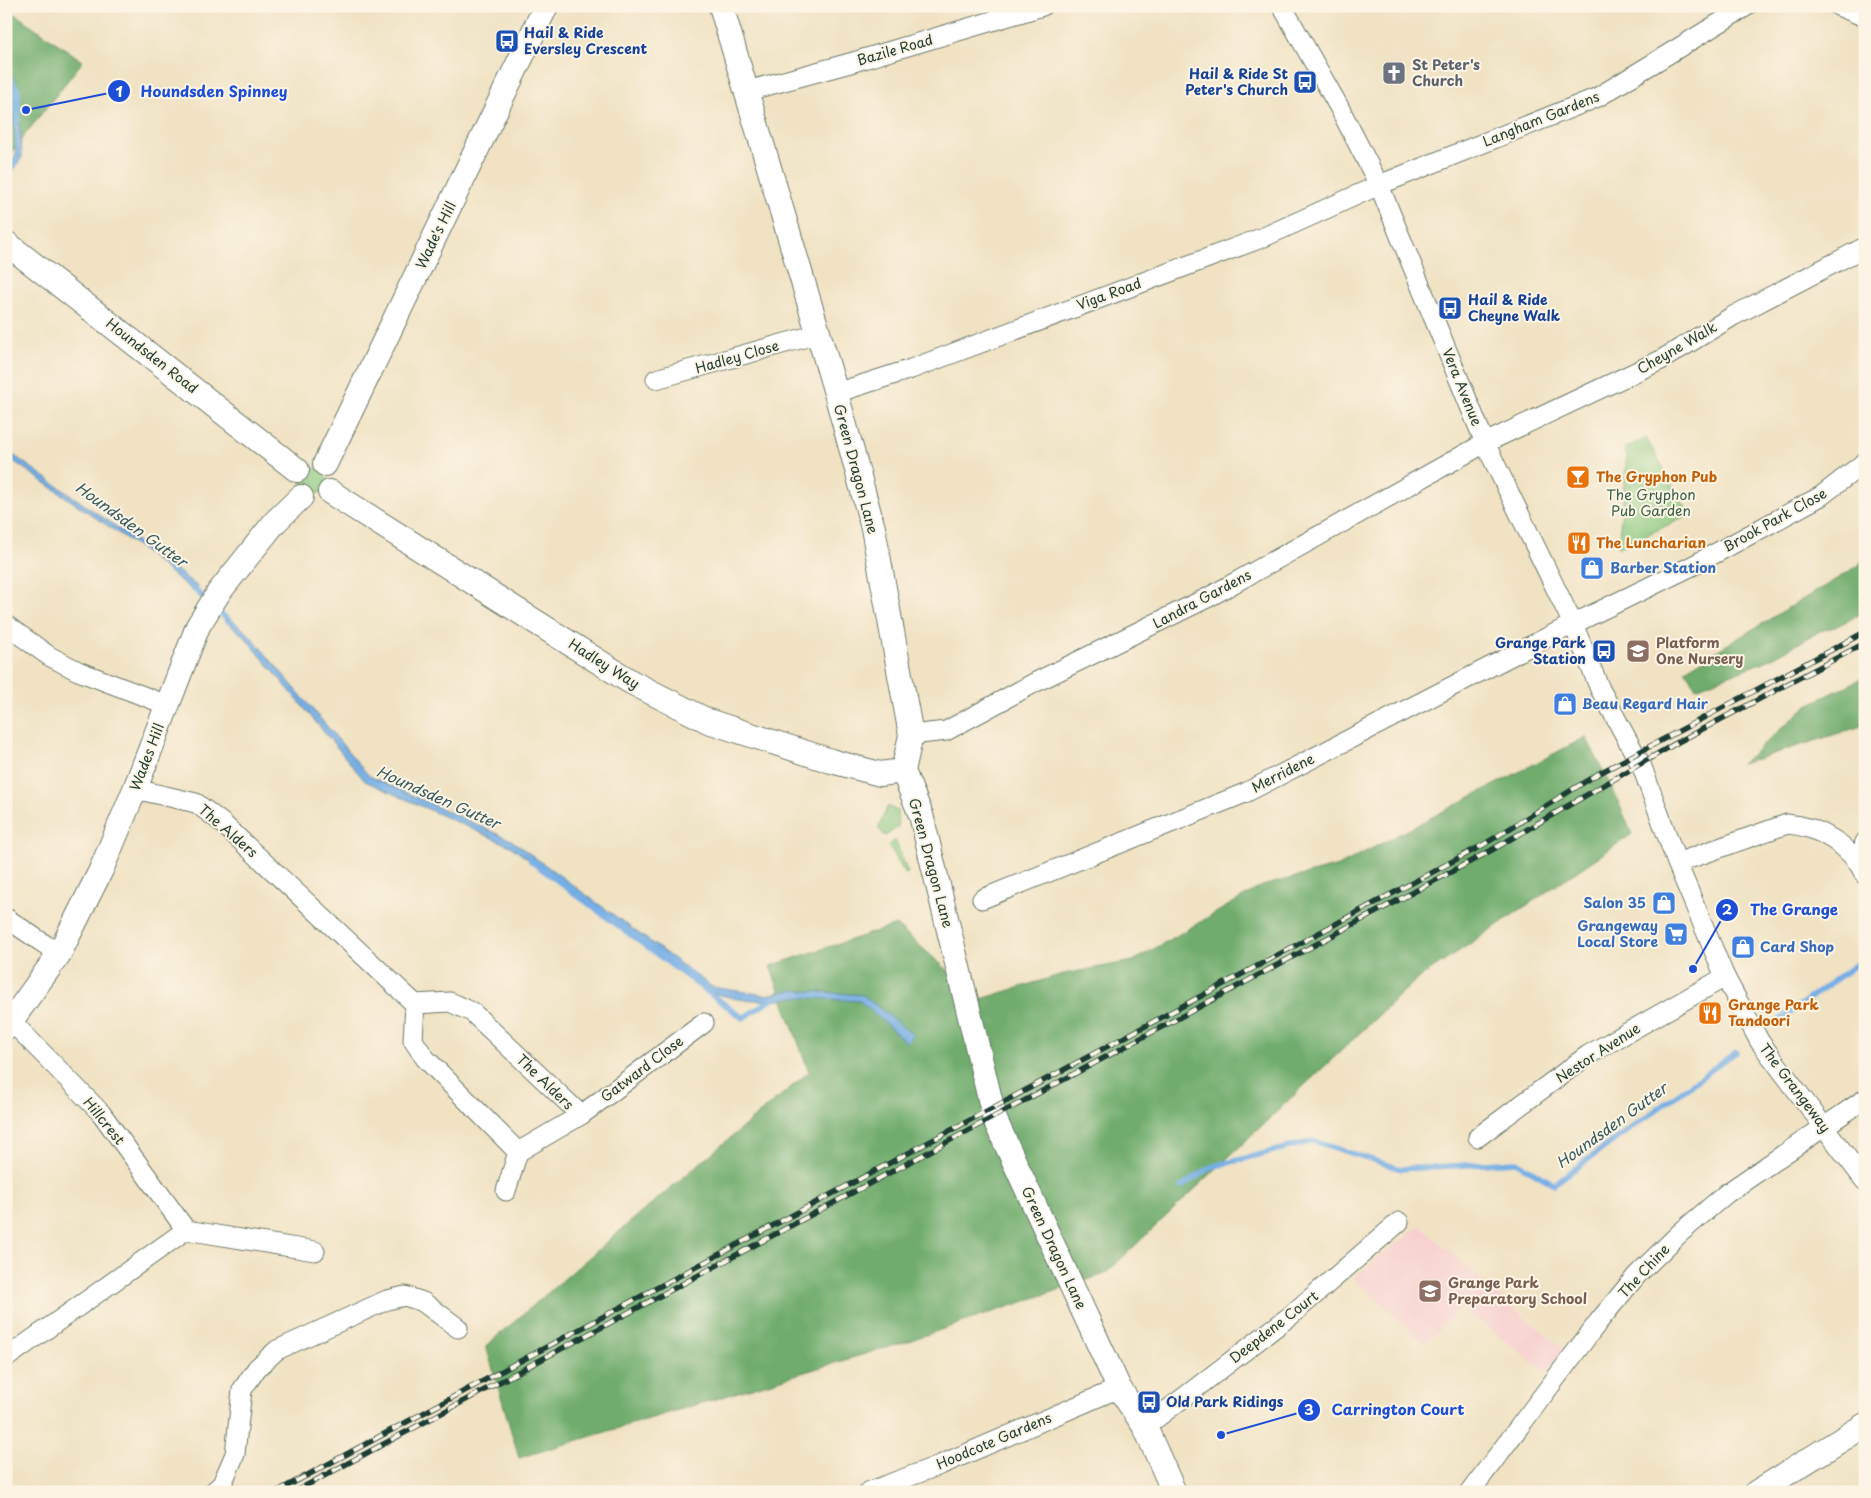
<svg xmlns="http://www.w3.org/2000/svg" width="1871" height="1498" viewBox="0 0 1871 1498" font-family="'Playpen Sans',sans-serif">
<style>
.built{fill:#f7d0ce}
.green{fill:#8ac87e;stroke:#548259}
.forest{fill:#6fac6d;stroke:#477450}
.water{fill:#74aee5;stroke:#4a768c}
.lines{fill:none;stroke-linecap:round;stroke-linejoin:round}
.stream{stroke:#74aee5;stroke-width:5.5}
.minor-casing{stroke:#687766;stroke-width:21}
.tertiary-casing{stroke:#687766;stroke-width:26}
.minor{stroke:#fff;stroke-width:19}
.tertiary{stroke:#fff;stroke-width:24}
.rail-casing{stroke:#1f3d34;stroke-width:5.5}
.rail{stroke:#fcf5e5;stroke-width:4;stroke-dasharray:11;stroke-linecap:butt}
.labels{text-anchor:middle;stroke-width:4;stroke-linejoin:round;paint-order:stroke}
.transit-label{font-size:14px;font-weight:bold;fill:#164399;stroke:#fcf5e5;text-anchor:start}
.street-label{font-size:14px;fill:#1f3d34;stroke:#fcf5e5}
.worship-label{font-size:14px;font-weight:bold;fill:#5b616d;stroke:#fcf5e5;text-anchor:start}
.food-label{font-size:14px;font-weight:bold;fill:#c56008;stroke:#fcf5e5;text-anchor:start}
.park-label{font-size:14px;fill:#3a6046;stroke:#fcf5e5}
.shop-label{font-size:14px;font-weight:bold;fill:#366cbe;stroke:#fcf5e5;text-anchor:start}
.education-label{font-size:14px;font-weight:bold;fill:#785e54;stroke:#fcf5e5;text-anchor:start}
.water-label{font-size:15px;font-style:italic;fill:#345960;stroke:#fcf5e5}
.leader{fill:none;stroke:#1d4ed8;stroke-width:2}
.callout-dot{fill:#1d4ed8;stroke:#fcf5e5;stroke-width:2}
.mark-label{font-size:15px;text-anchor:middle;font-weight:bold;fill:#fff}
.callout-label{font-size:15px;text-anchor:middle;font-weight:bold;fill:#1d4ed8;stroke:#fcf5e5;stroke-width:4;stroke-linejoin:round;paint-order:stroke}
</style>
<rect width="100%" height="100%" fill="#fcf5e5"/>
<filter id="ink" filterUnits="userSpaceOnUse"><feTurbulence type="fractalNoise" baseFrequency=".02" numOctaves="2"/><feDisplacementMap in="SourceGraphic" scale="10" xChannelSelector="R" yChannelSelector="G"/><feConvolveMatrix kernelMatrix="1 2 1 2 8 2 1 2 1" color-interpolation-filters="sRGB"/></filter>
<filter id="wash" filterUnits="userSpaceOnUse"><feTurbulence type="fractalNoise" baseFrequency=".0096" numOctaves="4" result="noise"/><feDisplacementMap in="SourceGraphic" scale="20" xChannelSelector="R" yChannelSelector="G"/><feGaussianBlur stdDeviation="1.12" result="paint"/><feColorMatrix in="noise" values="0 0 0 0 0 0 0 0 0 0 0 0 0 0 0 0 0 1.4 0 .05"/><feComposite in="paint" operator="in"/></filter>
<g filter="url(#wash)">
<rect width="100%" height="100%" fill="#f0e2c3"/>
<path class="built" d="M1420 1225 1508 1304 1564 1349 1546 1372 1461 1307 1425 1344 1353 1278Z"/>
<g class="green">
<path d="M1646 438 1690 515 1618 548 1627 455 1624 449Z"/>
<circle cx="314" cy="481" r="13"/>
<path d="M888 806 897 811 898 827 885 836 878 828Z"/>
<path d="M895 840 908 873 905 874 889 845Z"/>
</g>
<g class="forest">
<path d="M6 8 83 61 6 159Z"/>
<path d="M1865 557V612L1835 627 1820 631 1771 659 1696 688 1685 670 1858 566Z"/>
<path d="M1865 677V725L1741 764 1808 705Z"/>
<path d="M1586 737 1614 792 1632 834 1415 981 1105 1274 908 1341 519 1458 486 1346 650 1205 809 1072 770 966 896 925 981 999 1063 974 1133 961 1262 886 1338 866Z"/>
</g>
<g class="water">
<path d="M6 74 17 93 22 157 6 182V168L16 155 12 94 6 84Z"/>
<path d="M6 450 161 558 198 587 194 592 140 548 6 456Z"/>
<path d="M228 617 248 633 369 776 511 840 712 987 765 995 793 990 863 995 913 1035 907 1043 860 1001 794 997 773 1001 737 999 713 993 510 846 365 781 244 636 224 620Z"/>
</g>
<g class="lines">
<g class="stream">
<path d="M6 70 18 91V120"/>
<path d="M190 585 207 601"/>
<path d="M216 609 231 623"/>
<path d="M531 861 743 1018 776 997"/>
<path d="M1774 1024 1865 958"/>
<path d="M1181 1187 1211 1167 1313 1141 1401 1169 1516 1162 1554 1184 1736 1052"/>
</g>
</g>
</g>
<g filter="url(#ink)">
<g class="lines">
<g class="minor-casing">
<g id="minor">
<path d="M1282 6 1339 107 1379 185 1485 443 1573 624 1600 689 1642 767 1677 863 1725 977 1760 1042 1865 1181"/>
<path d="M1838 6 1865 17"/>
<path d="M747 91 850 63 1043 6"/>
<path d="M656 379 818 334"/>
<path d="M836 393 911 369 1264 237 1379 185 1598 97 1747 6"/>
<path d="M6 625 49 656 78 671 167 705"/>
<path d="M911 735 946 731 1034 683 1209 597 1485 443 1661 360 1733 316 1865 247"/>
<path d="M135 789 196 803 221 822 415 1004 413 1040 425 1058 518 1152 581 1115 472 1012 450 1002 415 1004"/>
<path d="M1859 862 1865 842"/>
<path d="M1677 863 1787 824C1818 826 1852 846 1865 875"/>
<path d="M982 899 1245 793 1573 624 1692 566 1821 496 1865 462"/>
<path d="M6 918 59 954"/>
<path d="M12 1022 101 1113 186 1230 315 1251"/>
<path d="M581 1115 704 1023"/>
<path d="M1478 1137 1588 1055 1725 977"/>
<path d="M506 1191 518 1152"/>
<path d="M6 1358 186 1230"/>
<path d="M1145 1427 1290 1316 1399 1222"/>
<path d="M213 1492 222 1484 235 1454 242 1390 257 1368 277 1350 387 1300 405 1296 423 1302 458 1328"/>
<path d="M868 1492 940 1465 1119 1388"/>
<path d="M1470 1492 1599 1321 1637 1275 1680 1233 1727 1193 1865 1099"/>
</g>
</g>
<g class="tertiary-casing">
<g id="tertiary">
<path d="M721 6 836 393 873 528 911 735 903 771 921 815 995 1120 1119 1388 1145 1427 1174 1492"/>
<path d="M6 243 297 470"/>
<path d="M325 464 546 6"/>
<path d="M330 492 631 682 708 721 831 761 880 774 903 771"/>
<path d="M6 1028 59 954 101 870 135 789 198 626 219 592 275 522 301 497"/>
<path d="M1757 1492 1865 1425"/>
</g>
</g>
<use href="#minor" class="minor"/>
<use href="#tertiary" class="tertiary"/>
<g class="rail-casing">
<g id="rail">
<path d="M276 1492 1483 845 1596 775 1865 632"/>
<path d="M294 1492 1490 851 1678 742 1865 643"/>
</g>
</g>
<use href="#rail" class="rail"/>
</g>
</g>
<defs>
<g id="bus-square" transform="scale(1.25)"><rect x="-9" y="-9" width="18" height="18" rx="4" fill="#1a4fb4" stroke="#fcf5e5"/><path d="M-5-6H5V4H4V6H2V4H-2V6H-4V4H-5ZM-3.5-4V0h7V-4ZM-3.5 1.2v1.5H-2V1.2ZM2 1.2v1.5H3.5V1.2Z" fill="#fff"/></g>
<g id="church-square" transform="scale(1.25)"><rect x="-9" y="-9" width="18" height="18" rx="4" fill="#6b7280" stroke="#fcf5e5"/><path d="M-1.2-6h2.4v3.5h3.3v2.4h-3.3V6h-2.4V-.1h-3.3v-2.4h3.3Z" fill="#fff"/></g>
<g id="bar-square" transform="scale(1.25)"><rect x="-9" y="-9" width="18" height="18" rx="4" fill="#e8710a" stroke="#fcf5e5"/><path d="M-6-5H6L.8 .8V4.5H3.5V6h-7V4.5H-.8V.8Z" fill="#fff"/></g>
<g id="restaurant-square" transform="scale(1.25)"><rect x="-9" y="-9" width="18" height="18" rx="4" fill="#e8710a" stroke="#fcf5e5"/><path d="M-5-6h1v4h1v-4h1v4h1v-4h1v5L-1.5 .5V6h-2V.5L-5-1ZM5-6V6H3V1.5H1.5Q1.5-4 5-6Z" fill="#fff"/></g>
<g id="shop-square" transform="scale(1.25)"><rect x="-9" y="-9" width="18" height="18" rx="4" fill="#3f7fe0" stroke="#fcf5e5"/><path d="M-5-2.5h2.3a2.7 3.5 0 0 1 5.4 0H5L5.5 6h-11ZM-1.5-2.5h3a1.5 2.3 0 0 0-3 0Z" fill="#fff"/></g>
<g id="school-square" transform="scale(1.25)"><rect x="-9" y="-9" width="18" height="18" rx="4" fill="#8d6e63" stroke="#fcf5e5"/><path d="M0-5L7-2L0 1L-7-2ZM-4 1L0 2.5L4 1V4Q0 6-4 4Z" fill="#fff"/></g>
<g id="supermarket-square" transform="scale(1.25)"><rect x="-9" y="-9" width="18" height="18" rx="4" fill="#3f7fe0" stroke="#fcf5e5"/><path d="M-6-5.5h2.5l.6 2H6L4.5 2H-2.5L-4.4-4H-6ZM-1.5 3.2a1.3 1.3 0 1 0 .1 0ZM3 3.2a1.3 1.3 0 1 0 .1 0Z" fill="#fff"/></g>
</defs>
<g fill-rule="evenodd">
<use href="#bus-square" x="507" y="41"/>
<use href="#church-square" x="1394" y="73"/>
<use href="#bus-square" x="1305" y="82"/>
<use href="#bus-square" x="1450" y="308"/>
<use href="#bar-square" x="1578" y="477"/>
<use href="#restaurant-square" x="1579" y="543"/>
<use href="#shop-square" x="1592" y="568"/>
<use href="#bus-square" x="1604" y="651"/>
<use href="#school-square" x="1638" y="651"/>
<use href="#shop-square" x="1565" y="704"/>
<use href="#shop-square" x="1664" y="903"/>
<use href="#supermarket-square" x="1676" y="934"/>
<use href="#shop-square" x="1743" y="947"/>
<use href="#restaurant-square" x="1710" y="1013"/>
<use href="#school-square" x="1430" y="1291"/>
<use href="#bus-square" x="1149" y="1402"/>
</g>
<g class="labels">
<g class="transit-label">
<text x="524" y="38">Hail &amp; Ride<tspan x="524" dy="16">Eversley Crescent</tspan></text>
<text x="1288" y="79" text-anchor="end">Hail &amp; Ride St<tspan x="1288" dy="16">Peter's Church</tspan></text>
<text x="1468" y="305">Hail &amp; Ride<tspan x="1468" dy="16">Cheyne Walk</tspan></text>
<text x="1586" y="648" text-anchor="end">Grange Park<tspan x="1586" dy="16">Station</tspan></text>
<text x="1166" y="1407">Old Park Ridings</text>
</g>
<g class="street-label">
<text transform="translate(895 50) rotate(-16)" y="5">Bazile Road</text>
<text transform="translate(1541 119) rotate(-22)" y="5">Langham Gardens</text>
<text transform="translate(436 235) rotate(-64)" y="5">Wade's Hill</text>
<text transform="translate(1109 294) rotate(-20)" y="5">Viga Road</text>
<text transform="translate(1677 348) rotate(-30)" y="5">Cheyne Walk</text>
<text transform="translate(152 356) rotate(38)" y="5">Houndsden Road</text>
<text transform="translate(737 357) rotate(-16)" y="5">Hadley Close</text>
<text transform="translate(1462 387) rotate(68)" y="5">Vera Avenue</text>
<text transform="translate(856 469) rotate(75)" y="5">Green Dragon Lane</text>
<text transform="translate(1775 520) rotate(-29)" y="5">Brook Park Close</text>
<text transform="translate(1202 599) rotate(-28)" y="5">Landra Gardens</text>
<text transform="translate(604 664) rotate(32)" y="5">Hadley Way</text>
<text transform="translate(147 757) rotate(-69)" y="5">Wades Hill</text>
<text transform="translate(1283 773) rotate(-27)" y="5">Merridene</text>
<text transform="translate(228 831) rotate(41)" y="5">The Alders</text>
<text transform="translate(931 863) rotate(75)" y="5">Green Dragon Lane</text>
<text transform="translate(1598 1053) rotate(-33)" y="5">Nestor Avenue</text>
<text transform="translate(642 1069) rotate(-37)" y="5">Gatward Close</text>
<text transform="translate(545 1082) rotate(44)" y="5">The Alders</text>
<text transform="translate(1795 1088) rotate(53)" y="5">The Grangeway</text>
<text transform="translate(104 1121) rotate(51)" y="5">Hillcrest</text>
<text transform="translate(1054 1248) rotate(65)" y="5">Green Dragon Lane</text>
<text transform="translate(1644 1271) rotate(-47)" y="5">The Chine</text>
<text transform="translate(1274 1327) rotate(-38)" y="5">Deepdene Court</text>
<text transform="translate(994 1441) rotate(-23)" y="5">Hoodcote Gardens</text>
</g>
<g class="worship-label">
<text x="1412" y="70">St Peter's<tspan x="1412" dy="16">Church</tspan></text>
</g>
<g class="food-label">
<text x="1596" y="482">The Gryphon Pub</text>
<text x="1596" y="548">The Luncharian</text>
<text x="1728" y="1010">Grange Park<tspan x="1728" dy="16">Tandoori</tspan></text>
</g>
<g class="park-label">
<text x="1651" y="500">The Gryphon<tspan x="1651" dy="16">Pub Garden</tspan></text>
</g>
<g class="shop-label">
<text x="1610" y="573">Barber Station</text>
<text x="1582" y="709">Beau Regard Hair</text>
<text x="1646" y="908" text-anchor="end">Salon 35</text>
<text x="1658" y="931" text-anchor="end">Grangeway<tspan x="1658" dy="16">Local Store</tspan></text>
<text x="1760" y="952">Card Shop</text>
</g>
<g class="education-label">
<text x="1656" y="648">Platform<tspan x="1656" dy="16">One Nursery</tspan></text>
<text x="1448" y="1288">Grange Park<tspan x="1448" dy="16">Preparatory School</tspan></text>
</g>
<g class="water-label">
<text transform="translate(131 525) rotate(36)" y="5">Houndsden Gutter</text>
<text transform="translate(438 798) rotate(24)" y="5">Houndsden Gutter</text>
<text transform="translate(1612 1126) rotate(-36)" y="5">Houndsden Gutter</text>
</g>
</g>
<path class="leader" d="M26 110L119 91M1693 969L1727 910M1221 1435L1309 1410"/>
<g class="callout-dot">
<circle cx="26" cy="110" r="5"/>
<circle cx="1693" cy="969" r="5"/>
<circle cx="1221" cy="1435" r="5"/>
<circle cx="119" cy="91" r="12"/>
<circle cx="1727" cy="910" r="12"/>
<circle cx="1309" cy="1410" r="12"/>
</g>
<g class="mark-label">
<text x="119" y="97">1</text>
<text x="1727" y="915">2</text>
<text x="1309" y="1415">3</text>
</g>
<g class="callout-label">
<text x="214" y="97">Houndsden Spinney</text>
<text x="1794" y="915">The Grange</text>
<text x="1398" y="1415">Carrington Court</text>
</g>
<rect width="1871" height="1498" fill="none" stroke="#fcf5e5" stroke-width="25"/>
</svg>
